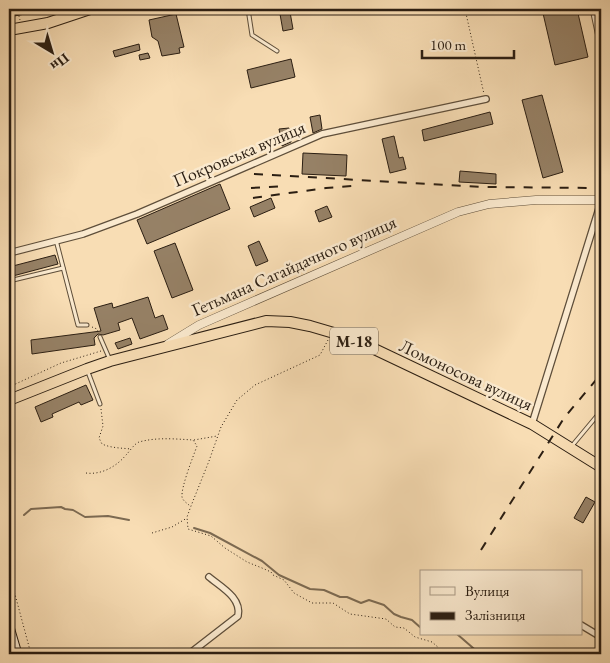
<svg xmlns="http://www.w3.org/2000/svg" width="610" height="663" viewBox="0 0 610 663" font-family="'EB Garamond',serif">
<style>
.lines{fill:none;stroke-linecap:round;stroke-linejoin:round}
.stream{stroke:#7c6a52;stroke-width:2}
.building{fill:#968166;stroke:#2b1e12}
.service-casing{stroke:#5e4e3a;stroke-width:5}
.minor-casing{stroke:#5e4e3a;stroke-width:8}
.tertiary-casing{stroke:#5e4e3a;stroke-width:9}
.secondary-casing{stroke:#2b1e12;stroke-width:11}
.trunk-casing{stroke:#2b1e12;stroke-width:12}
.path{stroke:#2b1e12;stroke-width:1;stroke-dasharray:1 2.5;stroke-linecap:butt}
.service{stroke:#fae9ce;stroke-width:3}
.minor{stroke:#fae9ce;stroke-width:5.5}
.tertiary{stroke:#fae9ce;stroke-width:8}
.secondary{stroke:#fae9ce;stroke-width:9}
.trunk{stroke:#f8ddb4;stroke-width:10}
.rail{stroke:#2b1e12;stroke-width:2;stroke-dasharray:9 9;stroke-linecap:butt}
.labels{text-anchor:middle;stroke-width:5;stroke-linejoin:round;paint-order:stroke}
.shield{fill:#fae9ce;stroke:#695b4a;stroke-width:1}
.shield-label{font-size:16px;font-weight:bold;fill:#2b1e12}
.street-label{font-size:18px;fill:#2b1e12;stroke:#fae9ce}
</style>
<rect width="100%" height="100%" fill="#f8ddb4"/>
<filter id="stains"><feTurbulence type="fractalNoise" baseFrequency=".004" numOctaves="4"/><feColorMatrix values="0 0 0 0 .2 0 0 0 0 .09 0 0 0 0 .02 0 0 0 .5 -.17"/></filter>
<radialGradient id="worn" r=".72"><stop offset=".6" stop-color="#630" stop-opacity="0"/><stop offset="1" stop-color="#630" stop-opacity=".3"/></radialGradient>
<g class="lines">
<g class="stream">
<path d="M24 515 31 509 61 507 65 509 73 510 85 517 108 516 129 520"/>
<path d="M194 528 210 533 262 561 279 575 310 589 324 590 340 597H347L361 603 369 600 384 605 394 614 401 617 412 620 421 628"/>
<path d="M457 634 480 654"/>
</g>
</g>
<g class="building">
<path d="M9 9H41V11L9 17Z"/>
<path d="M542 9H577L588 57 555 65Z"/>
<path d="M290 12 293 29 283 31 280 14Z"/>
<path d="M176 14 184 47 179 48 180 53 162 56 158 41 152 37 149 20Z"/>
<path d="M139 44 140 50 115 57 113 51Z"/>
<path d="M148 53 150 58 140 60 139 55Z"/>
<path d="M291 59 295 77 251 88 247 70Z"/>
<path d="M542 95 563 172 543 178 522 100Z"/>
<path d="M490 112 493 124 424 141 422 130Z"/>
<path d="M320 115 322 129 313 133 310 117Z"/>
<path d="M289 128 291 142 282 146 279 129Z"/>
<path d="M394 136 399 158 403 157 406 169 390 173 382 139Z"/>
<path d="M303 153 347 155 346 176 302 174Z"/>
<path d="M460 171 496 174V184L459 182Z"/>
<path d="M220 184 230 209 147 244 137 220Z"/>
<path d="M271 198 275 208 254 217 250 207Z"/>
<path d="M327 206 332 217 319 222 315 211Z"/>
<path d="M259 241 268 261 256 266 248 246Z"/>
<path d="M175 243 193 290 172 298 154 251Z"/>
<path d="M55 255 58 264 9 277V267Z"/>
<path d="M148 297 155 318 163 315 168 329 140 339 132 318 118 323 120 330 103 335 98 334 94 338 95 345 32 354 31 340 101 331 94 308 112 303 113 308Z"/>
<path d="M130 338 132 344 118 349 115 343Z"/>
<path d="M86 385 93 400 81 405 79 402 52 414 53 417 41 422 35 407Z"/>
<path d="M586 497 595 502 583 523 574 518Z"/>
</g>
<g class="lines">
<g class="service-casing">
<g id="service">
<path d="M248 9 252 35 277 51"/>
<path d="M592 9 601 51"/>
<path d="M56 240 78 325H87"/>
<path d="M9 281 63 268"/>
<path d="M100 337 110 360"/>
<path d="M88 372 100 404"/>
<path d="M571 447 601 411"/>
</g>
</g>
<g class="minor-casing">
<g id="minor">
<path d="M9 253 83 234 137 214 322 134 486 99"/>
<path d="M532 424 601 202"/>
<path d="M581 625 601 637"/>
<path d="M189 654 238 616C242 598 221 587 209 577"/>
</g>
</g>
<g class="tertiary-casing">
<path id="tertiary" d="M168 344 199 325 458 212 489 204 536 200H601"/>
</g>
<g class="secondary-casing">
<path id="secondary" d="M9 627 17 654"/>
</g>
<g class="trunk-casing">
<g id="trunk">
<path d="M9 30 48 23 90 9"/>
<path d="M9 400 87 369 110 361 266 321 290 322 310 326 344 336 370 347 532 424 601 467"/>
</g>
</g>
<g class="path">
<path d="M17 9 20 20"/>
<path d="M465 9 484 94"/>
<path d="M92 327 97 329 98 332"/>
<path d="M328 340 320 355 255 385 237 400 221 427 209 461 191 506 187 517 188 529 211 536 225 548 247 562 262 568 271 572 273 575 284 580 294 593 312 603H333L350 614 386 619 395 627 404 628 415 637 432 642 439 648 441 654"/>
<path d="M9 387 61 363 101 351"/>
<path d="M101 409 103 426 99 438 102 444C111 448 121 448 131 449"/>
<path d="M194 440 217 436"/>
<path d="M86 473C101 475 116 467 126 455 130 451 134 444 139 442 157 437 176 439 193 440L197 446C193 457 181 487 182 497 183 501 187 503 190 506"/>
<path d="M152 533 172 527 187 518"/>
<path d="M9 572 31 654"/>
<path d="M594 654 601 645"/>
</g>
<use href="#service" class="service"/>
<use href="#minor" class="minor"/>
<use href="#tertiary" class="tertiary"/>
<use href="#secondary" class="secondary"/>
<use href="#trunk" class="trunk"/>
<g class="rail">
<path d="M254 174 482 187 601 188"/>
<path d="M251 188 286 186"/>
<path d="M253 198 326 188 352 186"/>
<path d="M481 550 564 418 601 374"/>
</g>
</g>
<g class="labels">
<rect class="shield" x="330" y="327.5" width="48" height="27" rx="4"/>
<g class="shield-label">
<text x="354" y="347">М-18</text>
</g>
<g class="street-label">
<text transform="translate(239 154) rotate(-23)" y="6">Покровська вулиця</text>
<text transform="translate(294 266) rotate(-24)" y="6">Гетьмана Сагайдачного вулиця</text>
<text transform="translate(466 375) rotate(25)" y="6">Ломоносова вулиця</text>
</g>
</g>
<rect width="610" height="663" fill="none" stroke="#f8ddb4" stroke-width="30"/>
<rect x="10" y="10" width="590" height="643" fill="none" stroke="#2b1e12" stroke-width="2.5"/>
<rect x="15" y="15" width="580" height="633" fill="none" stroke="#2b1e12"/>
<rect x="420" y="570" width="162" height="65" fill="#fae9ce" stroke="#a79883"/>
<rect x="430" y="587" width="25" height="8" fill="#fae9ce" stroke="#a79883"/>
<text x="465" y="596" font-size="15" fill="#2b1e12">Вулиця</text>
<rect x="430" y="612" width="25" height="8" fill="#2b1e12" stroke="#a79883"/>
<text x="465" y="620" font-size="15" fill="#2b1e12">Залізниця</text>
<g transform="translate(52 52) rotate(142)" stroke="#fae9ce" stroke-width="4" paint-order="stroke">
<path d="M0-4L9 19L0 12L-9 19Z" fill="#2b1e12"/>
<text y="-8" font-size="14" font-weight="bold" text-anchor="middle" fill="#2b1e12">Пн</text>
</g>
<path d="M422 50v8h92v-8" fill="none" stroke="#2b1e12" stroke-width="2.5"/>
<text x="430" y="50" font-size="15" fill="#2b1e12" stroke="#fae9ce" stroke-width="4" paint-order="stroke">100 m</text>
<rect width="100%" height="100%" filter="url(#stains)"/>
<rect width="100%" height="100%" fill="url(#worn)"/>
</svg>
